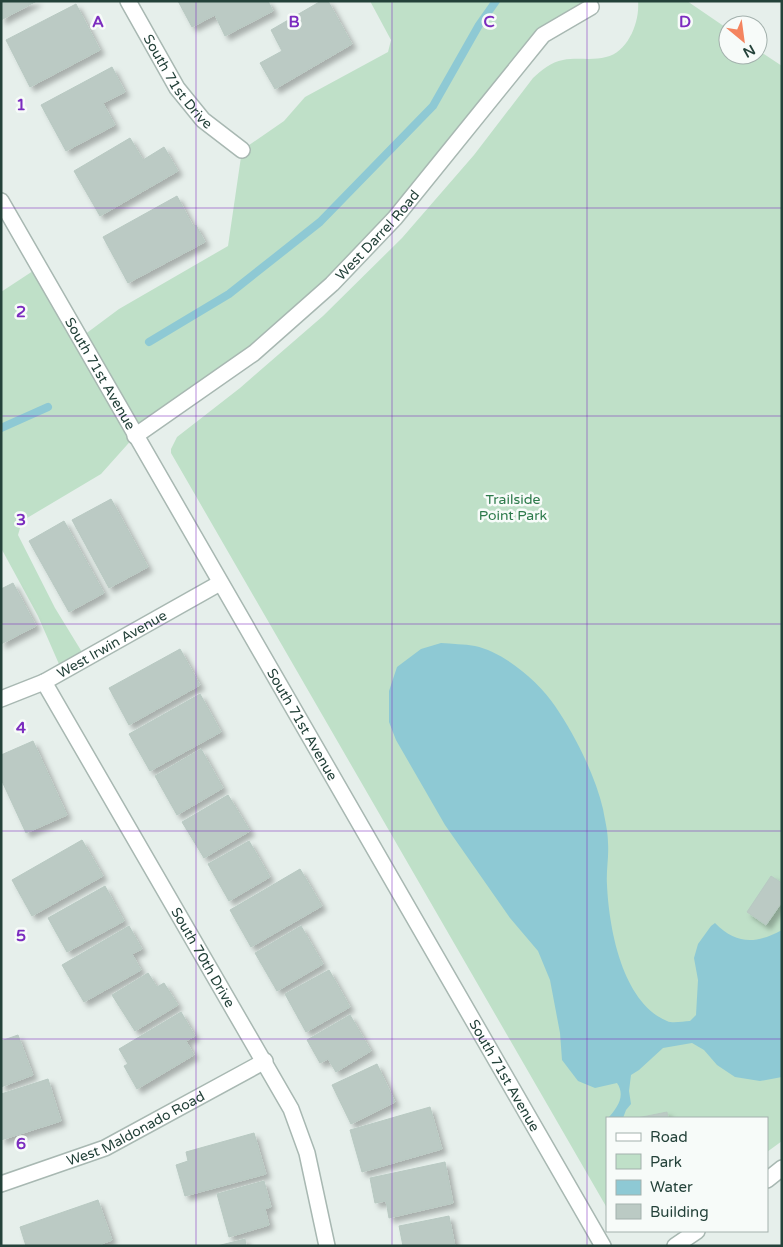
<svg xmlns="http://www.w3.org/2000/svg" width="783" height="1247" viewBox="0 0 783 1247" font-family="'Varela Round',sans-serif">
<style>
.green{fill:#bfe0c8}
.water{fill:#8ec9d4}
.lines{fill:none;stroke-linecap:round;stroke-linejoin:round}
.stream{stroke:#8ec9d4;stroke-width:8}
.building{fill:#bbcac4;stroke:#b8c9c2;filter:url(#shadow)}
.minor-casing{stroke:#a8b8b2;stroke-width:18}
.tertiary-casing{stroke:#a8b8b2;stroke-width:18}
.minor{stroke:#fff;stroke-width:15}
.tertiary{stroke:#fff;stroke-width:15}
.grid{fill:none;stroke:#7b2cbf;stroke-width:1;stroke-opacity:0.55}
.labels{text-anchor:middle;stroke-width:5;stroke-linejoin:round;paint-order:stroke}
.street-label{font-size:14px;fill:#24423a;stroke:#f7fbf9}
.park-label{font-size:14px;fill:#2d7a4b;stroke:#f7fbf9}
.grid-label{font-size:16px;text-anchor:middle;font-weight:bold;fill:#7b2cbf;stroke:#f7fbf9;stroke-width:5;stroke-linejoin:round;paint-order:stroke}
</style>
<defs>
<filter id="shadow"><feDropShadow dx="4.5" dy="4.5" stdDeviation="2.5" flood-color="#0004"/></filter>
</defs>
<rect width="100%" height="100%" fill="#e6efeb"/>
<g class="green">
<path d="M370 1H590L543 35 332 284 135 436 101 474 22 521 18 535 55 608 85 657 62 671 38 616 1 548V292L39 267 80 338 119 309 228 246 242 150 284 121 305 97 388 52 391 40Z"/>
<path d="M638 1H687L728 29V55H758V50L782 66V1141L767 1152V1118H607V1208L171 453V449L177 437 240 388 323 316 402 238 474 155 533 78C542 70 551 62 563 60 577 57 592 61 606 57 628 52 640 22 638 1Z"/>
</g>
<path class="water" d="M441 643C452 644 464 644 475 646 504 652 539 682 555 706 575 735 595 775 603 809 605 820 608 832 608 843 609 857 606 871 607 885 609 928 622 1002 667 1021 673 1024 683 1021 690 1021L696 1015 698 980 694 958 698 944 711 926 715 923C737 945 756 944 782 930V1077L760 1081 735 1077 717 1065 704 1050 692 1043 663 1048 639 1070 631 1075 629 1091 631 1104 626 1110 623 1118H608C617 1108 626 1096 617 1083L595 1088 578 1081 562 1060 560 1033 550 980 538 951 510 918 445 825 396 740 389 722V691L397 667 421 649Z"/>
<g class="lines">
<g class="stream">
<path d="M149 342 229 294 320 222 433 106 479 25 496 1"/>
<path d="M1 428 48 407"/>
</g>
</g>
<g class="building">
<path d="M1 1H37L1 20Z"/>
<path d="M178 1H268L273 11 225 36 215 15 192 27Z"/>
<path d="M321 1H328L352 44 275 89 260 63 282 51 271 30Z"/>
<path d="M76 4 100 50 30 87 6 40Z"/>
<path d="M112 67 125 92 103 103 115 125 66 151 41 105Z"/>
<path d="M130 138 143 160 164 147 178 171 100 216 74 171Z"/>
<path d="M177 196 193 226 196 225 205 242 128 283 103 237Z"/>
<path d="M111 499 148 567 109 588 72 520Z"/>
<path d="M64 521 104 593 69 612 29 541Z"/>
<path d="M13 583 36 626 1 644V589Z"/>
<path d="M180 649 200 685 129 725 109 688Z"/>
<path d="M200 694 221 732 150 771 129 734Z"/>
<path d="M33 741 67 815 26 833 1 779V755Z"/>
<path d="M201 749 223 788 177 815 155 776Z"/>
<path d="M228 795 250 831 204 858 182 822Z"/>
<path d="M82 840 103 876 32 916 12 880Z"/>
<path d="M249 841 270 877 229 901 208 864Z"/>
<path d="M300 869 322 906 251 947 230 910Z"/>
<path d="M771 876 782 883V902L766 925 747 912Z"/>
<path d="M105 886 124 921 67 952 48 918Z"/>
<path d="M129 926 142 949 132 954 141 970 84 1002 62 965Z"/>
<path d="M301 926 323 964 277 991 255 953Z"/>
<path d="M329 970 350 1007 306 1032 285 994Z"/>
<path d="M148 973 157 987 164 983 178 1005 135 1031 112 995Z"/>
<path d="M181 1012 195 1036 186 1041 194 1055 137 1089 124 1066 128 1064 119 1049Z"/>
<path d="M350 1015 371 1051 336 1072 328 1059 320 1063 307 1040Z"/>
<path d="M18 1035 33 1075 1 1087V1041Z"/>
<path d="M377 1064 395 1102 351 1124 332 1085Z"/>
<path d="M48 1079 61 1121 1 1140V1094Z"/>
<path d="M430 1107 442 1149 362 1172 350 1130Z"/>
<path d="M667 1112 668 1118H637Z"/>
<path d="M254 1133 266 1174 185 1196 176 1165 188 1161 186 1152Z"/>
<path d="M445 1162 453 1203 389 1218 386 1201 375 1203 370 1178Z"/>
<path d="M264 1181 271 1207 265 1209 269 1225 229 1237 217 1194Z"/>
<path d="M98 1200 112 1240 96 1246H26L20 1227Z"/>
<path d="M449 1216 455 1246H403L399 1226Z"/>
<path d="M245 1239 246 1246H217Z"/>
</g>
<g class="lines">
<g class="minor-casing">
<g id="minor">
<path id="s1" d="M128 1 177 88 203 120 242 150"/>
<path id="s2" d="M135 436 254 353 332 284 395 218 543 35 591 7"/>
<path id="s3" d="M44 682 291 1109 307 1153 327 1246"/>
<path id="s4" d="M1 699 44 682 220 583"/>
<path id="s5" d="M1 1184 105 1148 265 1061"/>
</g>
</g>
<g class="tertiary-casing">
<g id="tertiary">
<path id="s6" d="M1 201 603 1246"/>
<path d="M767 1180 782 1168"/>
<path d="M675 1246 697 1231"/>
</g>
</g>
<use href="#minor" class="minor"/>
<use href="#tertiary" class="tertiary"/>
</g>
<path class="grid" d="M196 1V1246M392 1V1246M587 1V1246M1 208H782M1 416H782M1 624H782M1 831H782M1 1039H782"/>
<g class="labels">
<g class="street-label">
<text dy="5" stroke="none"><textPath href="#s1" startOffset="95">South 71st Drive</textPath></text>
<text dy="5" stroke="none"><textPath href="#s2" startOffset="316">West Darrel Road</textPath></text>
<text dy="5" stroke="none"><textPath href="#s6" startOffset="199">South 71st Avenue</textPath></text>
<text dy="5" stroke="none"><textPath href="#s4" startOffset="124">West Irwin Avenue</textPath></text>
<text dy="5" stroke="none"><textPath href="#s6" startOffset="604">South 71st Avenue</textPath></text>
<text dy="5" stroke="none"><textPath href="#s3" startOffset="318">South 70th Drive</textPath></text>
<text dy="5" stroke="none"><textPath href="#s6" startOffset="1009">South 71st Avenue</textPath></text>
<text dy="5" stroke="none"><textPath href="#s5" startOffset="146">West Maldonado Road</textPath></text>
</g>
<g class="park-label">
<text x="513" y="504">Trailside<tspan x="513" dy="16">Point Park</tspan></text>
</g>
</g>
<g class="grid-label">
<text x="98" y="27">A</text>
<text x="294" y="27">B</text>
<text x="489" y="27">C</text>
<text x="685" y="27">D</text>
<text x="21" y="110">1</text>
<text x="21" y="317">2</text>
<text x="21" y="525">3</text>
<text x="21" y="733">4</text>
<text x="21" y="941">5</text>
<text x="21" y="1149">6</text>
</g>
<rect width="783" height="1247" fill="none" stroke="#24423a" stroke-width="5"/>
<rect x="606" y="1117" width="162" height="115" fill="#f7fbf9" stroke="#a3b1ad"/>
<rect x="616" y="1133" width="25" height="8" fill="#ffffff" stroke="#a3b1ad"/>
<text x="650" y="1142" font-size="15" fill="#24423a">Road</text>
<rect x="616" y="1154" width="25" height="15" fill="#bfe0c8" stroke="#a3b1ad"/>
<text x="650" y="1167" font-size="15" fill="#24423a">Park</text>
<rect x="616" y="1180" width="25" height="15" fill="#8ec9d4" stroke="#a3b1ad"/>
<text x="650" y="1192" font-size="15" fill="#24423a">Water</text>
<rect x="616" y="1204" width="25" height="15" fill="#bbcac4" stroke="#a3b1ad"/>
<text x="650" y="1217" font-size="15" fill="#24423a">Building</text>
<g transform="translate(743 40) rotate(151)"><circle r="24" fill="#f7fbf9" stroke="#a3b1ad"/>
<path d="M0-4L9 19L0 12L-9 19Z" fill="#f4845f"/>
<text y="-8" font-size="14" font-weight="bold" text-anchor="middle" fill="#24423a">N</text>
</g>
</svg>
